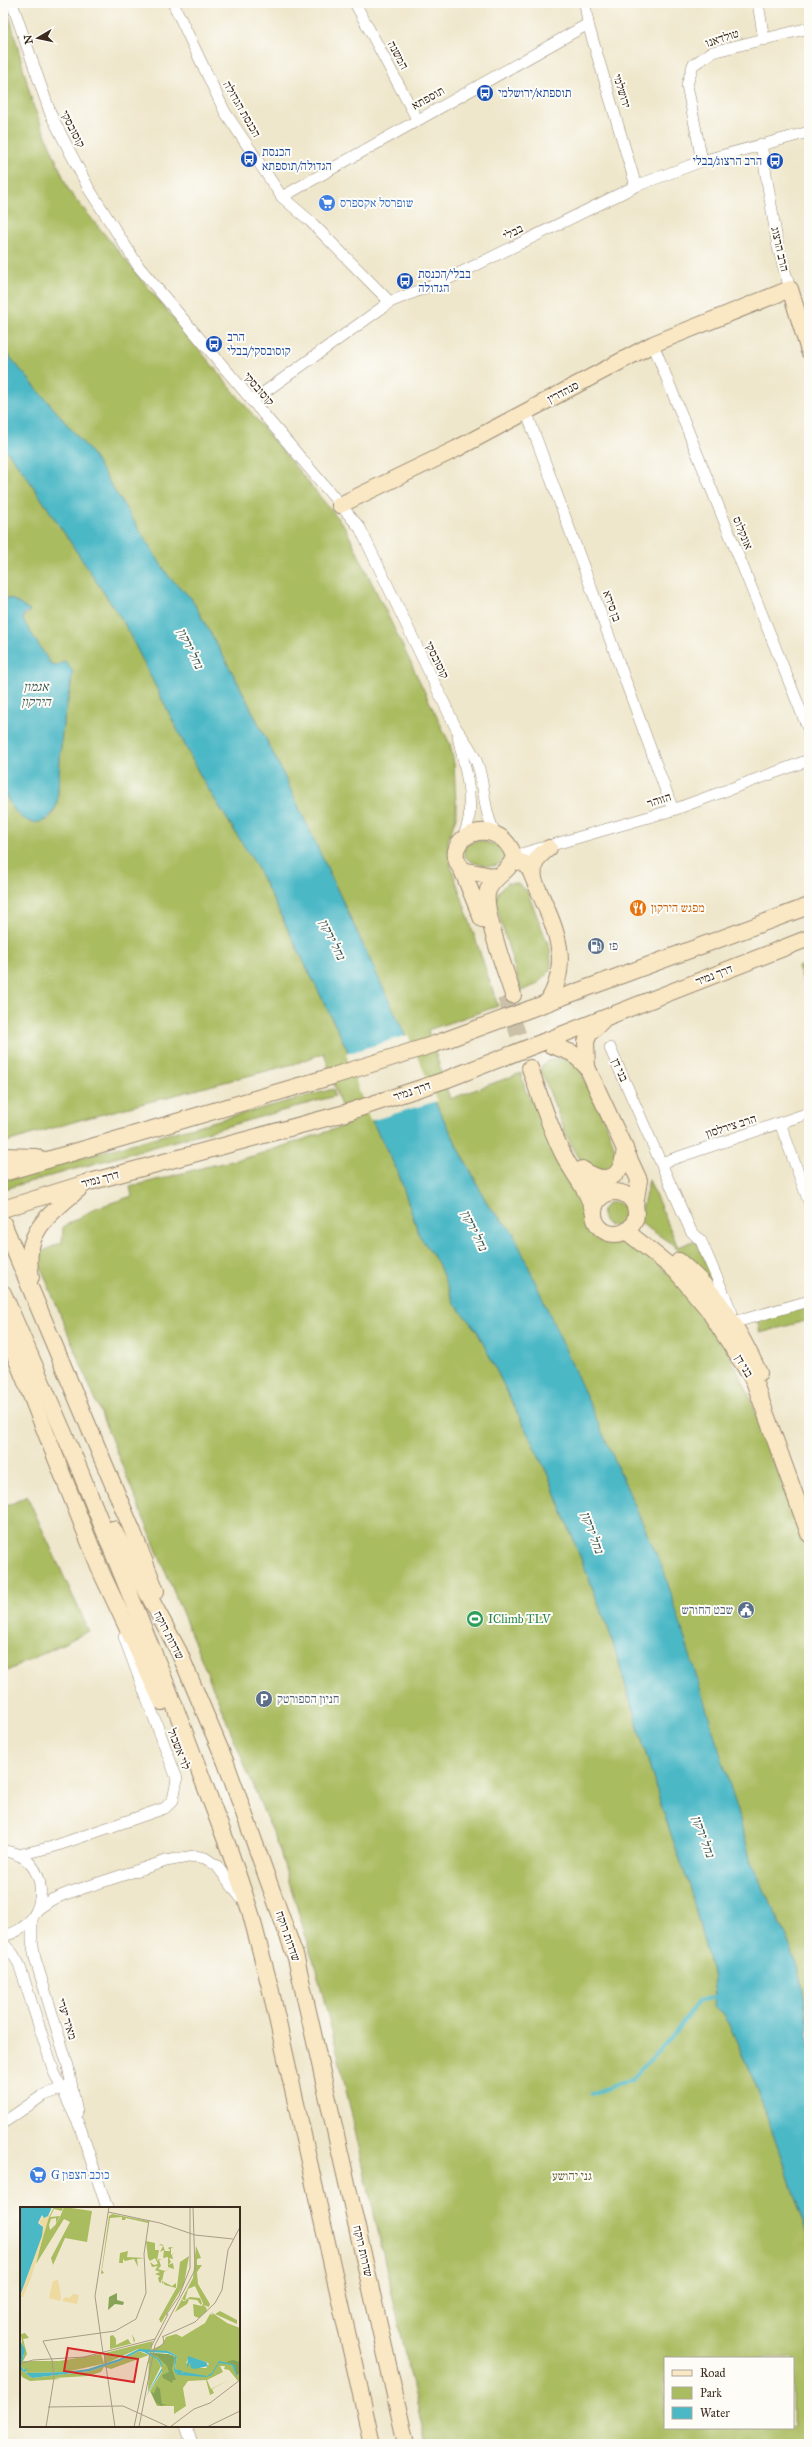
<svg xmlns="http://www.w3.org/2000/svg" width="812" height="2447" viewBox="0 0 812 2447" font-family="'IM FELL Great Primer','Frank Ruhl Libre',serif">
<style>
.green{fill:#aabc60;stroke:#72733f;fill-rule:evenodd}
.water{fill:#4bb8c6;stroke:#437172}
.pier{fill:#efe7cc}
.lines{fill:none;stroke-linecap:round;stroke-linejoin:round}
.stream{stroke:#4bb8c6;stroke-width:4}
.secondary-tunnel{stroke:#cbc1a9;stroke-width:16;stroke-dasharray:16 8;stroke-linecap:butt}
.street-casing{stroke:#958875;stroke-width:12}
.secondary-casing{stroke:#958875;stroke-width:18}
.street{stroke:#fff;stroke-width:11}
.secondary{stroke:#fae7c3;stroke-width:16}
.secondary-bridge-casing{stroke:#958875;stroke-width:18;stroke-linecap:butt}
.secondary-bridge{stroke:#fae7c3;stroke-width:16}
.labels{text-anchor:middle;stroke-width:4;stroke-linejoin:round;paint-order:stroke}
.street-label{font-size:12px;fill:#3b2a1e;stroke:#fdfcf7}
.transit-label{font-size:12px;fill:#164399;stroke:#fdfcf7;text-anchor:start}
.shop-label{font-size:12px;fill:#366cbe;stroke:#fdfcf7;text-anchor:start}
.food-label{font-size:12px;fill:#c56008;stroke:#fdfcf7;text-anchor:start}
.service-label{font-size:12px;fill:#4e5e75;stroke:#fdfcf7;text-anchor:start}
.leisure-label{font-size:12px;fill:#27864d;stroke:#fdfcf7;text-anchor:start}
.park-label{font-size:12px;fill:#625d35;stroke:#fdfcf7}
.water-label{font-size:13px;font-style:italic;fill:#415c59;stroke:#fdfcf7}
.inset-road{fill:none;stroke:#a79b86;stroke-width:1}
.view{fill:#d62828;fill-opacity:0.15;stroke:#d62828;stroke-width:2}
.inset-edge{fill:none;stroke:#3b2a1e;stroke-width:2}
</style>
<rect width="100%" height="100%" fill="#fdfcf7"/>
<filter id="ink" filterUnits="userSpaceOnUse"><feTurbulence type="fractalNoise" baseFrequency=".025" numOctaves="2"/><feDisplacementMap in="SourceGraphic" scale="8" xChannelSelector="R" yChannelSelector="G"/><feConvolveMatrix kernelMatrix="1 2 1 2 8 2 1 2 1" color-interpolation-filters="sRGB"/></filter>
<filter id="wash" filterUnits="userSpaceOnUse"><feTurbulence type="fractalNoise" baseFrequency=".012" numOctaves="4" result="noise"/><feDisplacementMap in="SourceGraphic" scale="16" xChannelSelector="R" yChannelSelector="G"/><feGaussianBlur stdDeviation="0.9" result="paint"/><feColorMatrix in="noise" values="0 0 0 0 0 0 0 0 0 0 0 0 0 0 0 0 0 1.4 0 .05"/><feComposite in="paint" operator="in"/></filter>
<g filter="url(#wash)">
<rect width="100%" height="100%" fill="#efe7cc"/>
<g class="green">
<path d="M3 3H6L33 105 69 191 345 527 450 744 454 764 456 803V817L448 841 451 866 498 1006 428 1030 450 1099 521 1073 525 1089 587 1204 592 1225 599 1234 630 1241 680 1283 727 1349 749 1395 809 1556V2023L806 2016 803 1989 790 1944 751 1862 737 1808 513 1232 489 1207 436 1104 420 1067 280 767 237 681 191 598 169 577 88 450 3 349Z"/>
<path d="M3 446 27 477 124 623 202 779 256 865 346 1047 373 1123 398 1172 419 1235 438 1263 454 1303 477 1331 549 1477 610 1633 662 1808 690 1889 711 1969 715 1993V2006L724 2014 757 2088 809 2237V2444H426L339 2059 317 1973 279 1849 40 1265 41 1252 62 1242 63 1227 96 1208 132 1196 130 1187 205 1167 253 1156 347 1125 324 1053 297 1063 80 1120 3 1143V789L12 808 31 821 48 820 53 814 57 804 62 730 72 682 56 666 50 663 24 623 22 618 30 612 12 599 3 598ZM665 2358H793V2428H665Z"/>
<path d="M477 840 502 846 506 855C502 873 474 866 464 856V846Z"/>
<path d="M507 883H517L527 891 550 949 551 964 549 972 536 985 521 991 495 901 499 891Z"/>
<path d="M809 963V998L798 967Z"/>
<path d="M555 1059H569L576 1063C589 1089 620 1141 616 1168L598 1172 581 1161 568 1139 540 1068 547 1061Z"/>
<path d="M333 1089 335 1096 4 1189 3 1181 50 1166Z"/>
<path d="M649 1180 678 1247 696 1240 720 1295 672 1244 639 1222Z"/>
<circle cx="614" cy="1214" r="12"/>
<path d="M809 1306V1320L760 1333 757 1320Z"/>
<path d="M27 1496 89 1631 3 1673V1508Z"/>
</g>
<g class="water">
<path d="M3 349 89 450 169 577 191 598 237 681 280 767 420 1067 436 1104 489 1207 513 1232 664 1571 737 1808 751 1862 790 1944 803 1989 806 2016 809 2023V2237L757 2088 724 2014 714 2006 715 1993 711 1969 690 1889 662 1808 610 1633 549 1477 477 1331 454 1303 438 1263 419 1235 398 1172 373 1123 346 1047 256 865 202 779 124 623 27 477 3 446Z"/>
<path d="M3 598 12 599 30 611 24 614 23 620 50 663 56 666 65 661 73 672 62 730 57 804C48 828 26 828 12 807 8 801 6 795 3 789Z"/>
</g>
<path class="pier" d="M408 1035 437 1101 370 1121 346 1054Z"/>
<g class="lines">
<path class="stream" d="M591 2094 632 2079 675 2033 698 2001 719 1996"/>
</g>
</g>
<g filter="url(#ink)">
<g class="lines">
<path class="secondary-tunnel" d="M505 997 530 1068"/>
<g class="street-casing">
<g id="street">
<path d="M12 3 51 115 89 189 139 267 360 528 456 728C465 741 475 754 479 769 485 790 484 815 496 834"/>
<path d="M173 3 225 112 282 197 310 221 390 302"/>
<path d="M355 3 417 119"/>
<path d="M585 3 588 24 636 186"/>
<path d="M758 3 764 40"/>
<path d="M761 144 778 247 790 289"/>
<path d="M702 161 687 85 693 65 712 52 809 28"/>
<path d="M282 197 588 24"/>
<path d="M653 344 809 731"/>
<path d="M252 401 390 302 450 278 636 186 702 161 809 132"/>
<path d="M526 411 673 810"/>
<path d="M458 737C464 762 472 792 469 818 468 825 465 833 462 839"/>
<path d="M514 856 673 810 809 760"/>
<path d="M610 1048 691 1231 701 1241 732 1313"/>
<path d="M780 1123 809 1202"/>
<path d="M661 1163 809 1113"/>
<path d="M727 1320 736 1321 746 1319 809 1301"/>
<path d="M3 1851C51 1854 55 1925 3 1936"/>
<path d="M18 1855 52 1847 165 1808 173 1800 177 1779 124 1637"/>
<path d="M38 1909 51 1900 68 1893 166 1861 194 1856 205 1858 217 1866 241 1898"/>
<path d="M32 1919V1941L35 1958 68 2066 77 2113"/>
<path d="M3 1943 13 1954 19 1964 54 2072 80 2127 107 2208"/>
<path d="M3 2123 42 2096 68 2086"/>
<path d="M186 2426 192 2444"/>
</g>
</g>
<g class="secondary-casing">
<g id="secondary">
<path d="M340 505 456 449 653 344 790 289 809 351"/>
<path d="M513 860 526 864 530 870C548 916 577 956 547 1003"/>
<path d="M462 870 482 919"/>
<path d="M497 877 462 870C436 837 498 811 514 856 511 871 494 876 488 890 481 907 507 975 513 995"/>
<path d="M534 879C532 863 537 857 549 848"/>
<path d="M530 1009 809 906"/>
<path d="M603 1020 589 1034 586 1042 587 1067 639 1180 635 1205"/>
<path d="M543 1042 809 938"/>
<path d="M543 1042 572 1053 587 1067"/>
<path d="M530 1068C540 1097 549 1126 563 1154 574 1176 588 1189 594 1213"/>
<path d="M3 1156 36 1157"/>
<path d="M582 1169C607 1186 622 1179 625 1148"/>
<path d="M3 1173 333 1076"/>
<path d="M585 1176 594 1187 608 1193"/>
<circle cx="615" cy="1213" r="21"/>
<path d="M3 1209 86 1183 345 1113"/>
<path d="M3 1223 133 1532 156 1591"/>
<path d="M626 1231 676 1271 707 1308 754 1381 809 1534"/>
<path d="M679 1261C719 1295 737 1326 759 1373"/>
<path d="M31 1277C22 1231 50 1215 81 1187"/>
<path d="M3 1293 76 1461 167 1686 229 1849 250 1911 270 1987 372 2444"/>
<path d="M3 1325 102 1574 162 1702"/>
<path d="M113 1529 179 1652 226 1763 296 1958 406 2444"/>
</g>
</g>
<use href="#street" class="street"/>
<use href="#secondary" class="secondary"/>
<g class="secondary-bridge-casing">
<g id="secondary-bridge">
<path d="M333 1076 435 1044 530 1009"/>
<path d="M345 1113 445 1080 543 1042"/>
</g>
</g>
<use href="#secondary-bridge" class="secondary-bridge"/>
</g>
</g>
<defs>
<g id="bus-disc" transform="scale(0.9)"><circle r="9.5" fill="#1a4fb4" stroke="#fdfcf7"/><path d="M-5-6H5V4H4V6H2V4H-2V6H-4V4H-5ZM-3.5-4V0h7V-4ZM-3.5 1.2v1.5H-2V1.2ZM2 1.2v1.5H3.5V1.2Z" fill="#fff"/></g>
<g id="supermarket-disc" transform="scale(0.9)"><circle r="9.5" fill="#3f7fe0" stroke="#fdfcf7"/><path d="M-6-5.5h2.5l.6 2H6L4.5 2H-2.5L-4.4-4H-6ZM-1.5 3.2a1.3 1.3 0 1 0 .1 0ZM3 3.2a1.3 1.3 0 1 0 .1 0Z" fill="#fff"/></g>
<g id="restaurant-disc" transform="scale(0.9)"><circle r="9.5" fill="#e8710a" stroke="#fdfcf7"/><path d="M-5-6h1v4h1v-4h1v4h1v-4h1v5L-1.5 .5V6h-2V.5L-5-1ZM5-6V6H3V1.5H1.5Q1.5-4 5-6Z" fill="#fff"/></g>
<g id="fuel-disc" transform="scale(0.9)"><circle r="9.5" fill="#5c6f8a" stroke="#fdfcf7"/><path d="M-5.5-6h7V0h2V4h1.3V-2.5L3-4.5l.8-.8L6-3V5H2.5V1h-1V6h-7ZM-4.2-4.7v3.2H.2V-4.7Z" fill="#fff"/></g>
<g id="civic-disc" transform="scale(0.9)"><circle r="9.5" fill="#5c6f8a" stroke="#fdfcf7"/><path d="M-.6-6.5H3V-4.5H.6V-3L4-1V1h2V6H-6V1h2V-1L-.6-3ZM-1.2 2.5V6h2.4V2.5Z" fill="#fff"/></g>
<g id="stadium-disc" transform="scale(0.9)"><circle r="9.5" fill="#2e9e5b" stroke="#fdfcf7"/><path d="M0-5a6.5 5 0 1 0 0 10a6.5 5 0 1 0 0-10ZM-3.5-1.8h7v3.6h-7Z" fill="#fff"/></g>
<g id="parking-disc" transform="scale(0.9)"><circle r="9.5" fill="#5c6f8a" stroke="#fdfcf7"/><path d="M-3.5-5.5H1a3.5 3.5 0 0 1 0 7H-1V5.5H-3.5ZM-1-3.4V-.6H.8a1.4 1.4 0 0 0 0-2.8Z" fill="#fff"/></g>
</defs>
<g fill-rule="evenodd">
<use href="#bus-disc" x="485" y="93"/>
<use href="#bus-disc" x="249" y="159"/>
<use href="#bus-disc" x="775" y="161"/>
<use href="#supermarket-disc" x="327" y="203"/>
<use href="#bus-disc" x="405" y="281"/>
<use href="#bus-disc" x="214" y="344"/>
<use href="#restaurant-disc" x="638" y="908"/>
<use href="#fuel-disc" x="596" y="946"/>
<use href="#civic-disc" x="746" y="1610"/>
<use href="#stadium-disc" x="475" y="1619"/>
<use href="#parking-disc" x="264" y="1699"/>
<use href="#supermarket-disc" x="38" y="2175"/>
</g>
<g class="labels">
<g class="street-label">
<text transform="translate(722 38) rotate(-18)" y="4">טולדאנו</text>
<text transform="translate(398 55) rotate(62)" y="4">המשנה</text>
<text transform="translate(622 91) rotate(73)" y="4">ירושלמי</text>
<text transform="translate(428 98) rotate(-29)" y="4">תוספתא</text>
<text transform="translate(242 109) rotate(60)" y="4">הכנסת הגדולה</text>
<text transform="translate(73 129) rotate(63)" y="4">קוסובסקי</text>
<text transform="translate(513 232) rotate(-26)" y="4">בבלי</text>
<text transform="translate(780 249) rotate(77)" y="4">הרב הרצוג</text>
<text transform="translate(259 389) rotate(49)" y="4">קוסובסקי</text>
<text transform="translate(563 392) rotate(-28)" y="4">סנהדרין</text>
<text transform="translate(743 533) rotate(68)" y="4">אונקלוס</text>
<text transform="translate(612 606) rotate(70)" y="4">בן סירא</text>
<text transform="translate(437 660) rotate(64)" y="4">קוסובסקי</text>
<text transform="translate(659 800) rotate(-18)" y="4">הזוהר</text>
<text transform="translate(714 975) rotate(-21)" y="4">דרך נמיר</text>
<text transform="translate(620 1070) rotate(66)" y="4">בני דן</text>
<text transform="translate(412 1091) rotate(-19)" y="4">דרך נמיר</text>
<text transform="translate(731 1126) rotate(-18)" y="4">הרב צירלסון</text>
<text transform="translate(100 1179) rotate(-15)" y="4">דרך נמיר</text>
<text transform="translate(744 1366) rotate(59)" y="4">בני דן</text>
<text transform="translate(169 1635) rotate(63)" y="4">שדרות רוקח</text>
<text transform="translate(179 1749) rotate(69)" y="4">לוי אשכול</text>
<text transform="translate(288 1936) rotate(71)" y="4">שדרות רוקח</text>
<text transform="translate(67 2019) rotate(73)" y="4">מאיר יערי</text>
<text transform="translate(363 2251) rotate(77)" y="4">שדרות רוקח</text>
</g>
<g class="transit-label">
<text x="498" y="97">תוספתא/ירושלמי</text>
<text x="262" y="156">הכנסת<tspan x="262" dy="14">הגדולה/תוספתא</tspan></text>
<text x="762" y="165" text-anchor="end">הרב הרצוג/בבלי</text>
<text x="418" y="278">בבלי/הכנסת<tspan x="418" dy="14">הגדולה</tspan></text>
<text x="227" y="341">הרב<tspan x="227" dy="14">קוסובסקי/בבלי</tspan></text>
</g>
<g class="shop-label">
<text x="340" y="207">שופרסל אקספרס</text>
<text x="51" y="2179">G כוכב הצפון</text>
</g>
<g class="food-label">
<text x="651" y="912">מפגש הירקון</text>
</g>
<g class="service-label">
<text x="609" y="950">פז</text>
<text x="733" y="1614" text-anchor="end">שבט החורש</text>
<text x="277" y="1703">חניון הספורטק</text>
</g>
<g class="leisure-label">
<text x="488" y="1623">IClimb TLV</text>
</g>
<g class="park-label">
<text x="572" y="2180">גני יהושע</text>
</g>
<g class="water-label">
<text transform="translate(191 648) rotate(64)" y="5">נחל ירקון</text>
<text x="36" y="691">אגמון<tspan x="36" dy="15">הירקון</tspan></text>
<text transform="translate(333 939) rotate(64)" y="5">נחל ירקון</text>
<text transform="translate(475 1230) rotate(64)" y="5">נחל ירקון</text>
<text transform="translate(593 1532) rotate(70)" y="5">נחל ירקון</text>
<text transform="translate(704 1836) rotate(70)" y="5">נחל ירקון</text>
</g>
</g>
<g transform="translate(20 2207)">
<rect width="220" height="220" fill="#efe7cc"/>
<path d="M34 0H43L42 4 34 2 30 10 40 9 36 16V11L31 12 29 18 30 23 36 17 31 25 40 10 44 0 72 4 67 35 45 31 33 58 31 51 50 15 44 12 16 57 26 16ZM92 7 128 14V16L106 11 105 13H102V10L90 11 82 63 84 66 81 67 89 9ZM126 34 135 36V43H139L137 54 139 52 142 53H139L141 59 138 62 145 64 151 61 144 65 142 74 152 79 156 76V81L145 78 143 75V78L141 72V76L139 75 138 71 140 69 135 67 140 65 135 63 138 59 132 60 130 55 134 58 138 57 135 51 130 54 128 51ZM140 37 143 38 145 44H150V48V43L148 41 150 40 154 41H151V48L155 46 152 48 153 52 149 51 151 55 148 58 153 56 154 62 148 60V50L143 51 144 43 140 45 143 39 140 38 139 40ZM176 39 181 51 177 52V58H182L177 65 178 77 190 97 189 100 183 98 188 102 186 101 187 104 179 111 174 109 173 97 182 99 183 96 175 79 168 82 165 93 170 90 180 91 182 96 181 98 177 93 167 92 169 93 167 97 155 105 162 92 163 94H166L162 92 173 71ZM108 44 107 50 125 51 117 52 118 60 114 52 105 54 103 52V56H99L100 46ZM169 49 164 77 141 116 139 112 157 80 160 55ZM200 104 217 113V117L195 107ZM191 105 207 116 220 121V167L215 166 220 168V173L218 174 209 163 204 162 205 159H200L203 165 187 173 191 182 211 172 192 182 194 186 190 188 186 173 168 174 163 181 166 199 154 207V199H137L130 184 142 165V158L129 145 153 148 156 151 154 161 155 165H162L155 162 157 149 148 144H129L118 142 87 156 46 165 7 166 1 159V155L4 148 0 122 1 127 5 126 9 131 3 132 7 147 3 154H39L81 147 84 156 85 146 133 134 130 143 142 138 146 130 156 127 162 130 185 116 190 107 193 108ZM169 150 186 155 189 157 186 161H173L171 157 166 156ZM112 127 115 133 114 136 90 142V129L93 128 96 132V138L108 132 111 137 114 136ZM119 144 136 151 141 159 128 185 129 148 91 162 84 160 81 165 68 169 34 171 41 172 10 174 2 170 0 165V162L12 171 70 164 100 154Z" fill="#aabc60" fill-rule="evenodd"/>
<path d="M97 86V93L104 95 103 98 95 97 88 103 89 90ZM128 146 148 147 155 150 152 162 156 173H153L152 176 143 171 142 168 149 165 147 159 138 150ZM213 153 220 155V167H216L214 158 206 155ZM137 179 140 182 142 197H147L141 199 136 196 131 185 134 186Z" fill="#87a456"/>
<path d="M32 0 11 71 3 90H0L22 29V18L19 16 22 10 25 11 30 7ZM38 73 41 90 40 94 29 91 33 74ZM53 87 59 88 57 97 42 94 45 90 49 91Z" fill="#eeda9e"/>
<path d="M0 0H32L28 9 24 11 22 8 18 16 23 20 22 29 0 89ZM0 133 5 143 1 159 4 163 8 161 5 165 7 166 46 165 68 162 99 152 119 142 148 144 157 149 155 162 163 164 160 167 164 165 187 169 192 166 199 154 212 157 215 159 216 167 220 168H216L212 158 199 156 192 168 186 170 158 168 156 164 157 169 154 163 155 149 147 146 128 145 140 153 142 158V164L125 191 142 161 138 153 124 145 119 144 100 154 70 164 12 171 0 162ZM168 149 186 155 188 159 175 162 171 161 170 156 167 161Z" fill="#4bb8c6"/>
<path class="inset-road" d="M88 5 140 16 175 28 213 32M159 89 170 61V0M146 108 159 89M142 130 175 115 195 96 202 83 208 43 220 20M132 138 148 107M134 144 144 136 143 130M83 146 75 89 89 0M84 146 95 220M128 156 132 137M0 157 13 153 64 150 135 132M28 200 103 199 149 220M26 220 34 171 32 153 23 134 95 124 116 112 126 86 124 47 129 13M114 220 128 155M119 220 135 138 175 63 173 0M150 220 174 202 190 196 220 173M187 220 220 204"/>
<path class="view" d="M48 141 118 152 114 175 44 164Z"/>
<rect width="220" height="220" class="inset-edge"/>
</g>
<rect width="812" height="2447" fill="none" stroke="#fdfcf7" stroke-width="16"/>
<rect x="664" y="2357" width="130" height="72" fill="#fdfcf7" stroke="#afa8a0"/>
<rect x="672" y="2370" width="20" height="6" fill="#fae7c3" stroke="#afa8a0"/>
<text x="700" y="2377" font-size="12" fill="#3b2a1e">Road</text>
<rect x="672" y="2387" width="20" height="12" fill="#aabc60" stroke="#afa8a0"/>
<text x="700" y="2397" font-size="12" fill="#3b2a1e">Park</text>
<rect x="672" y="2407" width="20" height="12" fill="#4bb8c6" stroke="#afa8a0"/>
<text x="700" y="2417" font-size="12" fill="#3b2a1e">Water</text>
<g transform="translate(38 38) rotate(261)" stroke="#fdfcf7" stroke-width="3" paint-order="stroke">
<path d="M0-3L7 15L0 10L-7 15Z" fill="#3b2a1e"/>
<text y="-6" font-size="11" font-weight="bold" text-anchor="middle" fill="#3b2a1e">N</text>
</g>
</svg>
